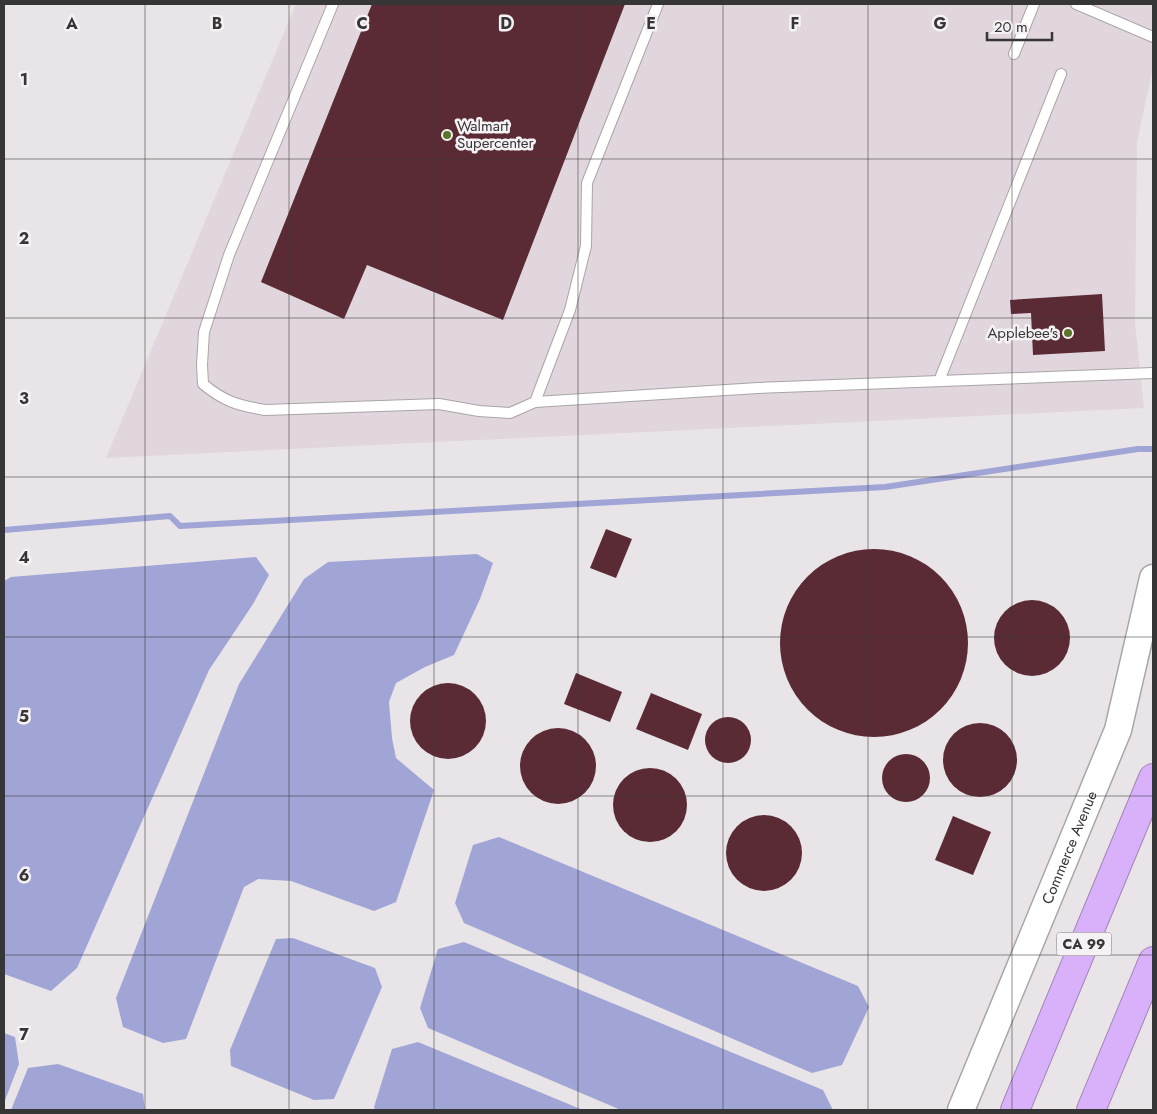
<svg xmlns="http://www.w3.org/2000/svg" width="1157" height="1114" viewBox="0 0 1157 1114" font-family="Jost,sans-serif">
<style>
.built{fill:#e1d6dd}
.water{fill:#a0a5d6}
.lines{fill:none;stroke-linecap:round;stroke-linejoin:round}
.stream{stroke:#a0a5d6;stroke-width:6}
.building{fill:#5b2b35}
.service-casing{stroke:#a9a5a8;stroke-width:12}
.tertiary-casing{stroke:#a9a5a8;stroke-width:29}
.motorway-casing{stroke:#a086b6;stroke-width:30}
.service{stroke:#fff;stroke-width:10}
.tertiary{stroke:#fff;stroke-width:26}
.motorway{stroke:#d9b1fa;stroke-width:28}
.grid{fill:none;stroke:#373637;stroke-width:1;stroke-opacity:0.55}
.poi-dot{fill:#5b7528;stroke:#f5f1f4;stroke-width:2}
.labels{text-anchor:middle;stroke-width:5;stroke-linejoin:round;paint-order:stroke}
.shield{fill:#f5f1f4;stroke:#706e70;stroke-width:1}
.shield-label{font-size:14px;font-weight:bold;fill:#373637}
.poi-label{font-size:15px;fill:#373637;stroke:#f5f1f4;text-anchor:start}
.street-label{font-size:15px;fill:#373637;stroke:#f5f1f4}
.grid-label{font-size:16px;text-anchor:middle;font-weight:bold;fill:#373637;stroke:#f5f1f4;stroke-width:5;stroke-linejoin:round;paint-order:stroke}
</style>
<rect width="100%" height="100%" fill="#e8e4e7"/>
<path class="built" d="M296 4H1153V68L1137 142 1135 323 1144 408 106 458Z"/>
<g class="water">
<path d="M477 554 493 563 480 599 454 655 425 667 396 683 389 702 392 738 396 758 434 790 396 902 374 911 291 881 258 879 244 887 186 1039 163 1043 123 1027 116 998 239 684 304 579 328 562Z"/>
<path d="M256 557 269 575 253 604 209 670 77 968 51 991 4 974V581L11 577Z"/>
<path d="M499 837 858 986 869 1007 842 1065 812 1073 464 923 455 903 473 845Z"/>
<path d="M293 938 375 968 382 987 334 1099 314 1100 231 1066 230 1050 276 939Z"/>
<path d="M464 942 823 1090 833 1110H621L428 1028 420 1008 438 949Z"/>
<path d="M4 1033 15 1037 19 1064 4 1103Z"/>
<path d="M418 1042 583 1110H375L374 1107 392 1049Z"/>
<path d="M58 1064 143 1094 145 1110H11L28 1068Z"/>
</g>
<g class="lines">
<path class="stream" d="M4 530 170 516 180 526 885 487 1138 449H1153"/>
</g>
<g class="building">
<path d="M372 4H625L503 320 367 265 344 319 261 282Z"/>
<path d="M1102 294 1105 351 1033 355 1031 313 1011 314 1010 300Z"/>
<path d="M606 529 632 539 616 578 590 568Z"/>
<circle cx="874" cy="643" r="94"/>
<circle cx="1032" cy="638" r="38"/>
<path d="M576 673 622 692 610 722 564 704Z"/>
<circle cx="448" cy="721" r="38"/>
<path d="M651 693 702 714 688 750 636 729Z"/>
<circle cx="728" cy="740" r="23"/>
<circle cx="980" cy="760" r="37"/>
<circle cx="558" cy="766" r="38"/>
<circle cx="906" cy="778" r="24"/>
<circle cx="650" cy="805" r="37"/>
<circle cx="764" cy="853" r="38"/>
<path d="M953 816 991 832 973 875 935 860Z"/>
</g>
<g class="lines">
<g class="service-casing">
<g id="service">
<path d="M333 4 229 255 204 332 202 365 203 384C225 402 237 405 265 410L439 404 479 411 510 413 535 402 758 388 1153 373"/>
<path d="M1076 4 1153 37"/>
<path d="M1014 54 1034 4"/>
<path d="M939 381 1061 74"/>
<path d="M535 402 570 310 586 246 587 183 658 4"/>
</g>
</g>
<g class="tertiary-casing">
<g id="tertiary">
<path id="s1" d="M961 1110 1118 730 1153 578"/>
</g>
</g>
<g class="motorway-casing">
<g id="motorway">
<path d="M1015 1110 1153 778"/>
<path d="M1091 1110 1153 961"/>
</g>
</g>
<use href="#service" class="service"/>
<use href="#tertiary" class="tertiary"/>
<use href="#motorway" class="motorway"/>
</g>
<path class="grid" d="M145 4V1110M289 4V1110M434 4V1110M578 4V1110M723 4V1110M868 4V1110M1012 4V1110M4 159H1153M4 318H1153M4 477H1153M4 637H1153M4 796H1153M4 955H1153"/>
<g class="poi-dot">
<circle cx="447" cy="135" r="5"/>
<circle cx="1068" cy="333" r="5"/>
</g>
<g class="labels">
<rect class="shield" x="1056.5" y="932.5" width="55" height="23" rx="4"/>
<g class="shield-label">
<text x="1084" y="949">CA 99</text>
</g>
<g class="poi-label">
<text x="457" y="131">Walmart<tspan x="457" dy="17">Supercenter</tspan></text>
<text x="1058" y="338" text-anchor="end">Applebee's</text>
</g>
<g class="street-label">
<text dy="5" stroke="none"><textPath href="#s1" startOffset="284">Commerce Avenue</textPath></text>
</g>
</g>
<g class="grid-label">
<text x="72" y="29">A</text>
<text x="217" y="29">B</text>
<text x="362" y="29">C</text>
<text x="506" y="29">D</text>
<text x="651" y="29">E</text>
<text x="795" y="29">F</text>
<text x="940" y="29">G</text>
<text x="24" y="85">1</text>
<text x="24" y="244">2</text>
<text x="24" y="404">3</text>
<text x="24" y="563">4</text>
<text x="24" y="722">5</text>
<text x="24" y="881">6</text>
<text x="24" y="1040">7</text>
</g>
<rect width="1157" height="1114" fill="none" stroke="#373637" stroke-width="10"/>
<path d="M987 32v8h65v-8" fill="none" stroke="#373637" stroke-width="2.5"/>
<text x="994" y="32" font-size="15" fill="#373637" stroke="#f5f1f4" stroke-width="4" paint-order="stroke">20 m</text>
</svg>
